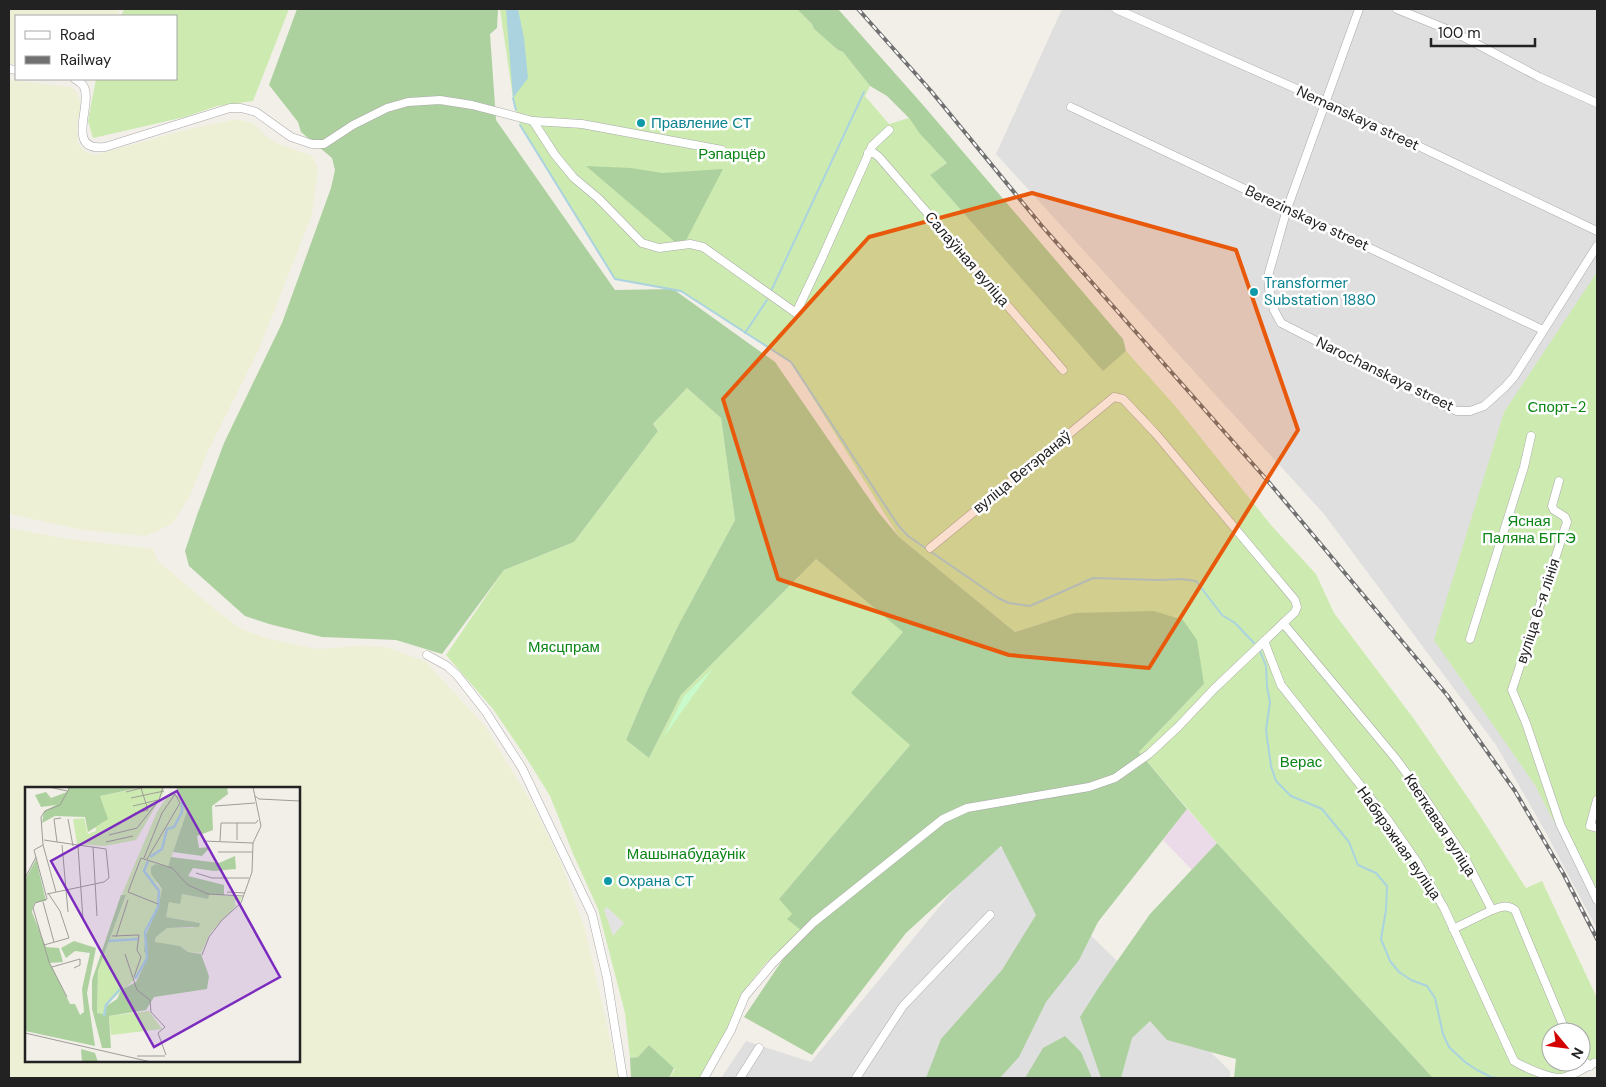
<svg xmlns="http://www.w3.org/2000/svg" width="1606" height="1087" viewBox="0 0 1606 1087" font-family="'DM Sans',sans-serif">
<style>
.residential{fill:#e0dfdf}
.industrial{fill:#ebdbe8}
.farmland{fill:#eef0d5;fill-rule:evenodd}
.grass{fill:#cdebb0;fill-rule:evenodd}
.forest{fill:#add19e}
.park{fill:#c8facc}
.parking{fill:#e2e2e2}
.water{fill:#aad3df}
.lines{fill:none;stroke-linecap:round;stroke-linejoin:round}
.stream{stroke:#aad3df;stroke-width:2}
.street-casing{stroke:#a9a9a9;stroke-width:9}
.street{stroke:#fff;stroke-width:8}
.rail-casing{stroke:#707070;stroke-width:4}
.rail{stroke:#fff;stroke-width:2;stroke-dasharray:5.5;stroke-linecap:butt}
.marked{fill:#e8590c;fill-opacity:0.2;stroke:#e8590c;stroke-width:4;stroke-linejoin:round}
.culture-dot{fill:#0f9aa8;stroke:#fff;stroke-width:2}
.labels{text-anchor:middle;stroke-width:5;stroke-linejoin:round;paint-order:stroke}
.street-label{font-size:15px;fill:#222;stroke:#fff}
.culture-label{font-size:15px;fill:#0d838f;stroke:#fff;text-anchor:start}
.park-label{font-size:15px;fill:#0c8416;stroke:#fff}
.inset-river{fill:none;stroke:#aad3df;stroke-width:2.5}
.inset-road{fill:none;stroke:#9f9d99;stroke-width:1}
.view{fill:#7b2cbf;fill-opacity:0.15;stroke:#7b2cbf;stroke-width:2.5}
.inset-edge{fill:none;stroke:#222;stroke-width:2.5}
</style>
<rect width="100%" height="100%" fill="#f2efe9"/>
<g class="residential">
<path d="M1062 9H1597V929L1545 831 1496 745 1324 514 996 154Z"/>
<path d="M994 841 1230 1071V1078H721L746 1041 811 1062Z"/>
</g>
<path class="industrial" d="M1187 809 1217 843 1192 870 1163 840Z"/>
<g class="farmland">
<path d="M9 9H120L117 16H16V65L9 64Z"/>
<path d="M9 80 71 87 76 91 81 103 77 127 78 143 82 149 88 153 95 155 181 131 236 119 253 123 266 136 276 143 312 156 318 169 312 215 259 349 208 451 191 494 172 524 146 536 83 530 9 514Z"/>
<path d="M9 528 69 539 153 549 158 561 217 611 240 628 265 638 317 649 360 646 386 647 425 661 485 726 534 807 560 860 585 929 619 1078H9ZM26 788H299V1061H26Z"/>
</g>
<g class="grass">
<path d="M124 9H289L253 101 217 106 185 117 93 138 88 121 96 79H176V16H121Z"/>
<path d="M500 9H797L812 24 814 29 838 50 843 52 870 86 865 96 889 124 909 118 920 134 947 163 930 175 1103 370 1126 351 1176 407 1271 525 1316 574 1334 613 1414 719 1477 811 1526 888 1542 881 1597 998V1066L1576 1078H1433L1217 843 1139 752 1204 684 1074 613 1015 632 899 537 791 362 681 291 615 279 520 125 513 98ZM1551 1032H1581V1062H1551Z"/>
<path d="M1597 272V905L1535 785 1434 640 1504 412Z"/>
<path d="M687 388 721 418 735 520 679 624 645 695 626 740 649 758 681 695 816 559 904 632 910 745 779 899 793 914 788 919 802 930 766 963 743 992 728 1027 700 1078H669L675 1069 649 1045 638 1057 630 1058 625 1013 598 909 574 856 550 796 529 762 493 709 446 655 504 570 574 542 658 431 653 424Z"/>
</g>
<g class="forest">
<path d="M297 9H498L497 28 490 34 496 120 615 290 673 289 775 362 879 513 899 537 1015 632 1074 613 1154 611 1183 620 1197 640 1204 684 1139 752 1187 809 1098 922 1079 960 1046 1002 1019 1057 1000 1078H926L941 1039 1002 970 1036 915 1001 846 906 933 812 1055 744 1017 802 931 787 919 792 914 779 899 910 745 851 693 903 632 816 559 681 695 649 758 626 740 645 695 679 624 735 520 721 418 687 388 653 424 658 431 574 542 504 570 442 654 396 640 322 637 269 624 245 616 189 566 185 551 197 515 224 443 282 323 331 188 335 170 332 158 301 132 298 122 269 85Z"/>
<path d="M797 9H838L923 105 1123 339 1126 351 1103 371 930 175 947 163 920 134 909 118 887 96 870 86 843 52 838 50 814 29 812 24Z"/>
<path d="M586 166 631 168 662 173 723 169 682 248Z"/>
<path d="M1217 843 1433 1078H1234L1236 1059 1167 1040 1150 1021 1132 1038 1121 1078H1101L1080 1017 1099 987 1150 914Z"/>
<path d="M1065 1036 1081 1052 1092 1078H1025L1043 1048Z"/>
<path d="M649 1045 674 1068 669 1078H631L630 1058 638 1057Z"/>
</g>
<path class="park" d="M713 668 663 738 684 696Z"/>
<path class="parking" d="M607 907 624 923 613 936 604 910Z"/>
<path class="water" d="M506 9H518L524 38 528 78 513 98Z"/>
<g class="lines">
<g class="stream">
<path d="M513 98 516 110"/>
<path d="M520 125 615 279 681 291 791 362 898 525 908 536 998 598 1009 603 1030 606 1093 578 1159 580 1182 579 1196 581 1222 615 1235 623 1254 643"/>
<path d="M772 289 864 92"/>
<path d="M745 333 767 300"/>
<path d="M1260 651 1266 666 1267 687 1270 702 1266 730 1271 766 1276 781 1291 796 1322 809 1349 842 1358 865 1376 873 1387 886 1386 910 1381 939 1390 961 1399 972 1411 980 1427 986 1435 998 1443 1034 1449 1047 1465 1062 1477 1070 1491 1077 1498 1078"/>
</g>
<g class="street-casing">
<g id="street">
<path d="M1116 9 1326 102 1597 231"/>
<path d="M1359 9 1287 209 1268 276 1269 289 1274 310 1281 323 1442 405 1457 411H1470L1484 406 1505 387 1514 377 1597 246"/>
<path d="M1397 9 1456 33 1539 77 1597 103"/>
<path d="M9 69 16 70"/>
<path d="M75 79C78 81 82 83 84 87 93 105 64 152 105 147L230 108H241L256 112 291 137 312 144H324L353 125 387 108 408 102 440 100 472 105 533 121 582 124 722 150"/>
<path d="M1071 107 1543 330"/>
<path d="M533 121 555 155 574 178 598 198 642 243 659 248 690 244 703 247 796 313 822 258 872 146 889 130"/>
<path d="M868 153H874L879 157 1063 370"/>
<path d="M1559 481 1552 506 1554 510 1565 517 1567 522 1512 690 1526 723 1560 824 1597 900"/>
<path d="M1283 623 1396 759 1424 797 1466 860 1492 910C1501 907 1506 904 1515 910L1566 1032"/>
<path d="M1470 639 1524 467 1531 436"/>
<path d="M1264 641 1281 685 1388 820 1417 862 1444 908 1514 1061C1523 1067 1551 1079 1562 1078 1572 1076 1585 1068 1594 1063"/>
<path d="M427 655 447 666 457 675 486 712 522 768 592 914 607 978 623 1078"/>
<path d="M1597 800 1590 826 1597 828"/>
<path d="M1453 929 1492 910"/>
<path d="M1581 1059 1590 1066"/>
<path d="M704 1078 731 1030 745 996 773 963 814 922 943 819 967 808 1089 787 1115 778 1149 754 1178 727 1214 689 1295 612 1297 607 1295 600 1156 434 1123 399 1114 397 930 548"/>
<path d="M740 1078 759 1048"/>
<path d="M856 1078 903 1006 990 915"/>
</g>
</g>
<use href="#street" class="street"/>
<g class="rail-casing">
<path id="rail" d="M858 9 931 91 1041 225 1267 480 1447 695 1515 791 1563 873 1597 939"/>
</g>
<use href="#rail" class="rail"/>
</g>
<path class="marked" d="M1032 193 1236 250 1298 430 1149 668 1009 655 778 579 723 399 869 237Z"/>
<g class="culture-dot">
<circle cx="641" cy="123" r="5"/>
<circle cx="1254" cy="292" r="5"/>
<circle cx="608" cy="881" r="5"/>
</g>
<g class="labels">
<g class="street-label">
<text transform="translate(1358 118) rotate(25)" y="5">Nemanskaya street</text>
<text transform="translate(1307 218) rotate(25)" y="5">Berezinskaya street</text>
<text transform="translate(967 259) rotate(49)" y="5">Салаўіная вуліца</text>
<text transform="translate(1385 374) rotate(26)" y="5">Narochanskaya street</text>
<text transform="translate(1022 472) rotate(-39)" y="5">вуліца Ветэранаў</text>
<text transform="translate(1538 611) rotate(-72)" y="5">вуліца 6-я лінія</text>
<text transform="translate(1440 825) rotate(57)" y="5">Кветкавая вуліца</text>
<text transform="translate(1399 843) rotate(55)" y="5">Набярэжная вуліца</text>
</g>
<g class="culture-label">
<text x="651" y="128">Правление СТ</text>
<text x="1264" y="288">Transformer<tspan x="1264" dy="17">Substation 1880</tspan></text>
<text x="618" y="886">Охрана СТ</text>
</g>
<g class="park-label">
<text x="732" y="159">Рэпарцёр</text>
<text x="1557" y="412">Спорт-2</text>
<text x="1529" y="526">Ясная<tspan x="1529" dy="17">Паляна БГГЭ</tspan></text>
<text x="564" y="652">Мясцпрам</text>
<text x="1301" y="767">Верас</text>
<text x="686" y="859">Машынабудаўнік</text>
</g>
</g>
<g transform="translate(25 787)">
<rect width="275" height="275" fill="#f2efe9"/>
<path d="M119 0H138L139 5 111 53 80 59 52 57 48 32 59 31 63 47 71 44 70 38 78 36 81 27 75 9ZM146 4 156 11 163 21 143 80 131 96 137 102 133 121 120 145 122 171 110 192 81 218 79 227 72 226 73 184 101 109 97 107 132 25ZM157 107 183 112 185 107 217 110 215 115 209 113 211 119 186 145 176 166 163 165 155 159 130 156 131 150 142 141H168L175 136 141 130 144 115ZM124 224 137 242 86 248 84 229Z" fill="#cdebb0"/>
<path d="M44 0H105L113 1 75 9 83 32 63 45 60 30 30 29 17 36 19 24 31 18 16 20 10 8 21 5 26 11 42 5ZM151 0H202L203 7 187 19 188 43 172 49 174 61 185 60 177 69 148 65 163 21ZM210 69 211 82 189 84 168 81 163 89 199 98V108L185 107 183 112 157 107 155 117 144 115 141 130 175 136 174 140 142 141 131 150 130 155 155 159 163 165 176 167 184 189 182 202 129 210 121 223 84 229 86 261H77L67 222V193L96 108H101L73 184 72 226 79 227 80 220 92 212 96 203 111 195 123 170 119 164 121 147 133 121 137 102 126 87V80L131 77 143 80 146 70 194 76ZM11 72 21 114 9 116 7 125 21 160 34 161 38 175 25 176 45 217H50L55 228 59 225 57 202 65 166 50 164 41 171 36 161 49 154 71 161 62 206 70 259 0 244V93ZM56 262 70 266 73 275H57Z" fill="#add19e"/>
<path class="inset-river" d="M125 70 137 62 142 42 149 40 157 25V15M84 154 113 152M110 192 122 171 120 145 133 120 134 104 119 84 123 74M79 229 81 218 95 202"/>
<path class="inset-road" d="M24 0 42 4M101 5 120 0M230 9 234 12 275 14M106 11 139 4M108 19 133 13M190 19 230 16M110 26 123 23 116 1M43 32 48 59M84 48 112 41 134 13 138 0M19 53 32 55 29 32 36 31M212 53V36M178 54 228 56M195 54 196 36H231L233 33M81 55 108 49M18 58 9 63 22 112 10 116 8 121 24 175 42 210M37 58 43 125M53 59 58 133M68 60 72 129M193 65H228M119 71 137 26 150 7M122 72 155 16 150 7M171 86 187 91H224M0 91 11 70M31 105 18 58 16 30 20 24 35 18 45 0M202 105 220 106M22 107 79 95 84 91 81 62 32 55M18 115 29 155M133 117 103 105 116 71 147 81 163 98 183 107 218 109M87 149 114 148 112 163 116 170 109 190M91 150 103 113M19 158 44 151 35 124 23 106M100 167 112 203 125 213 126 225 140 240 133 246 141 268M177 168 184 150 197 133 216 116 227 85 228 56 236 39 228 0M27 180 55 172V178L49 181M0 246 126 275M112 269H140"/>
<path class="view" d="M152 4 255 190 129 260 26 74Z"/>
<rect width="275" height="275" class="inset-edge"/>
</g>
<rect width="1606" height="1087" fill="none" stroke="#222222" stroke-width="20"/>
<rect x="15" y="15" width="162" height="65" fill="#ffffff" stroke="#a7a7a7"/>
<rect x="25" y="31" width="25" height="8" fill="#ffffff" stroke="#a7a7a7"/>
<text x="60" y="40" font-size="15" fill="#222222">Road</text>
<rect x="25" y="56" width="25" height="8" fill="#707070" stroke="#a7a7a7"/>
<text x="60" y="65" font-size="15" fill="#222222">Railway</text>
<g transform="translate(1566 1047) rotate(119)"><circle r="24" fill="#ffffff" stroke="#a7a7a7"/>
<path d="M0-4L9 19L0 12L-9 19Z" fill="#d40000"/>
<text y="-8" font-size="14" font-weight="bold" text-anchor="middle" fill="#222222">N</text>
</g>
<path d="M1431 38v8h104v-8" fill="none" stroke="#222222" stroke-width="2.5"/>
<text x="1438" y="38" font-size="15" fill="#222222" stroke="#ffffff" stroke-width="4" paint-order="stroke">100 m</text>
</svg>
